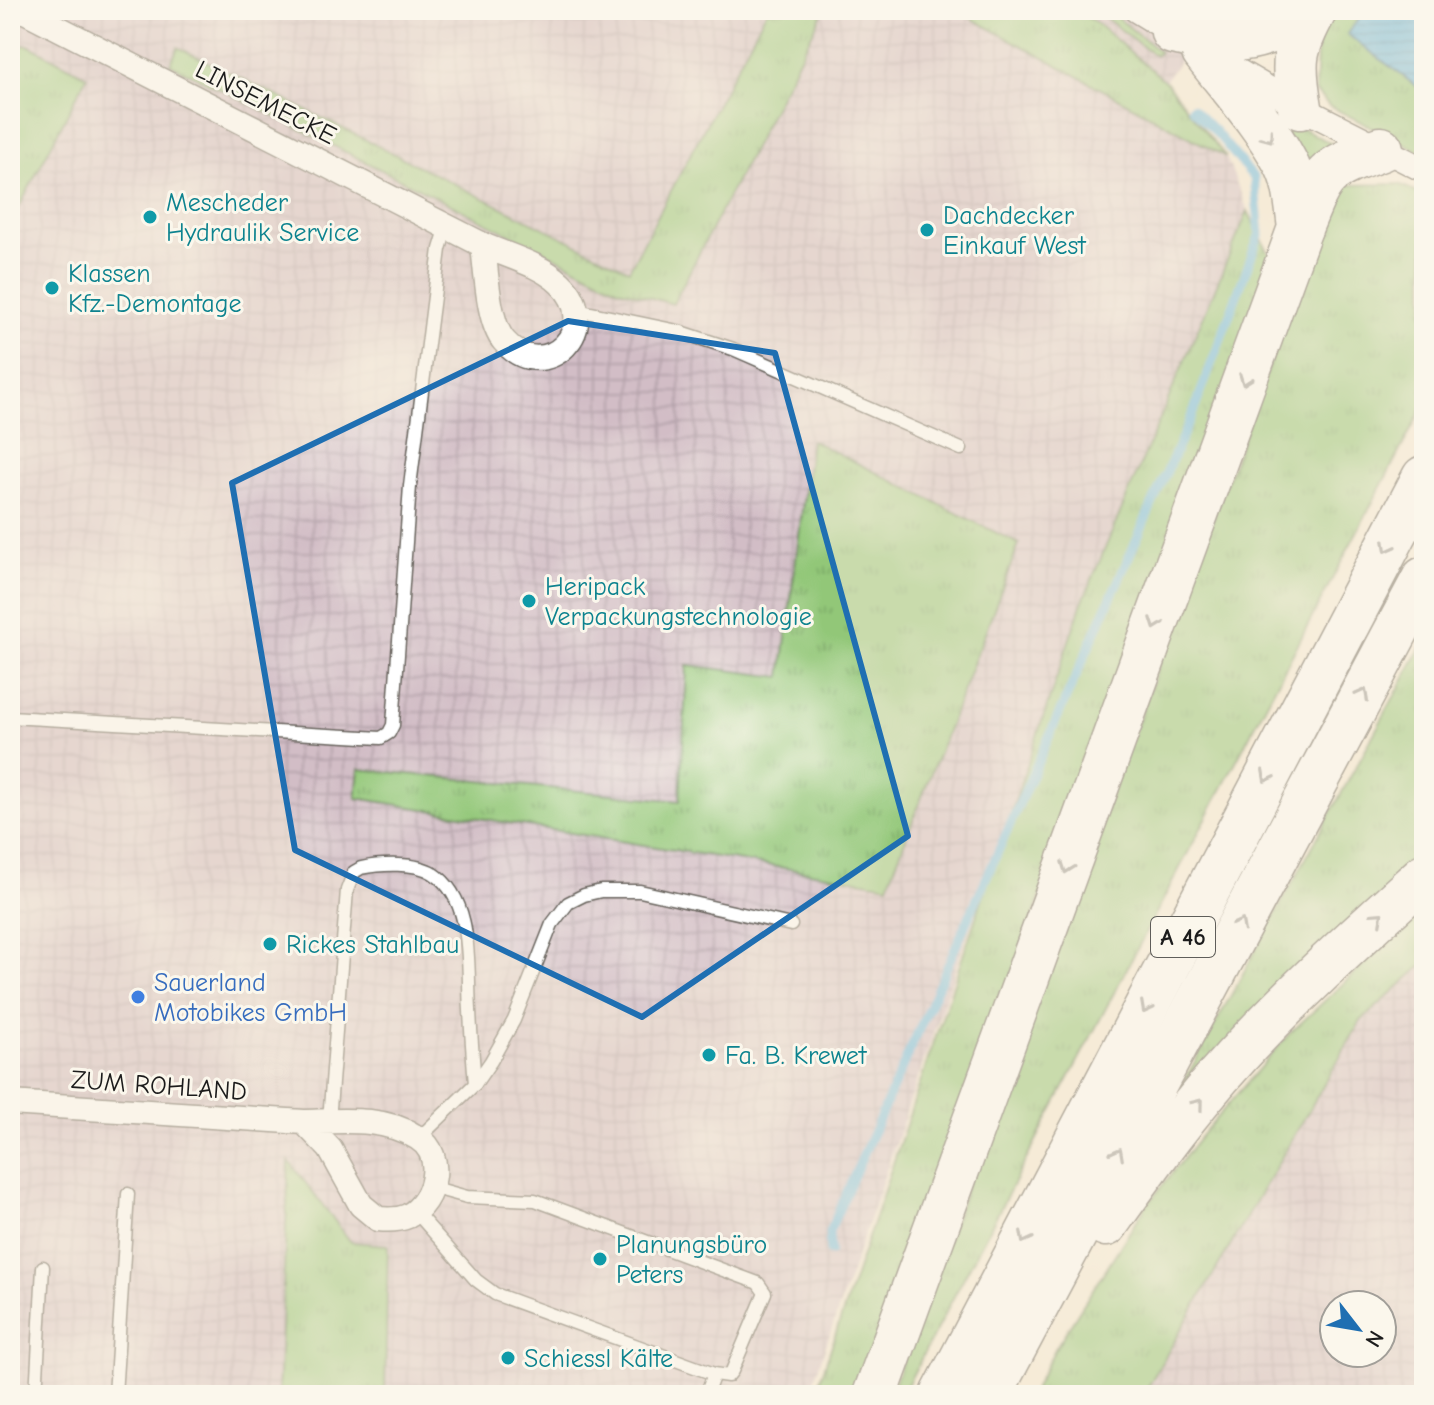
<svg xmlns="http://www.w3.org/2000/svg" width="1434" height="1405" viewBox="0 0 1434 1405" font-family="'Comic Neue',sans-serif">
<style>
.industrial{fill:url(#industrial-grid);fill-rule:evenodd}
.grass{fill:url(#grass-tufts);stroke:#57724a;stroke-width:2}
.water{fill:url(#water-rules);stroke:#426b80;stroke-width:2}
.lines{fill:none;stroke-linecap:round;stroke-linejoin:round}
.stream{stroke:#68bae4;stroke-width:9}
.lane-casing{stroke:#68645d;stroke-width:15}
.street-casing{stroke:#68645d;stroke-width:27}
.highway-casing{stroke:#68645d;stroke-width:47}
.lane{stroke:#fff;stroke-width:12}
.street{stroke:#fff;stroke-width:24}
.highway{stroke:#fff;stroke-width:44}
.oneway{stroke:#999}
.marked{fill:none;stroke:#1f6fb2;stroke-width:6;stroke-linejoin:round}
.culture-dot{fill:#0f9aa8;stroke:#fbf7ec;stroke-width:3}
.shop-dot{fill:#3f7fe0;stroke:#fbf7ec;stroke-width:3}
.labels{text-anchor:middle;stroke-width:6;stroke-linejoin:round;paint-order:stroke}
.shield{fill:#fbf7ec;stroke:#5f5e5a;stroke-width:2}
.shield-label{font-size:24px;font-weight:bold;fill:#1c1c1c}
.street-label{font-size:26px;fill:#1c1c1c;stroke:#fbf7ec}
.culture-label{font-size:26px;fill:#0d838f;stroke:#fbf7ec;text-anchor:start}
.shop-label{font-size:26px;fill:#366cbe;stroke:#fbf7ec;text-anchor:start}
</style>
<defs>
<pattern id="industrial-grid" width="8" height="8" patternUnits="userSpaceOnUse" patternTransform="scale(2)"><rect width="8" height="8" fill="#d2bdc6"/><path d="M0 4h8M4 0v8" fill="none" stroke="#b4a2aa"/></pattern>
<pattern id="grass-tufts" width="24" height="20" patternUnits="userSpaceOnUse" patternTransform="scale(2)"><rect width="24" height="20" fill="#92c778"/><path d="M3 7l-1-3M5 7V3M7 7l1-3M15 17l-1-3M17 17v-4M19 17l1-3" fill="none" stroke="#7daa67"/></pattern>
<pattern id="water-rules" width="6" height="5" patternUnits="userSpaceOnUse" patternTransform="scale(2)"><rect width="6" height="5" fill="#68bae4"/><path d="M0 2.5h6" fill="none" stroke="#5a9fc3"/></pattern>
</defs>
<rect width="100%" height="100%" fill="#fbf7ec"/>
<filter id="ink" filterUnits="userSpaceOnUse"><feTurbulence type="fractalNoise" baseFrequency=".0125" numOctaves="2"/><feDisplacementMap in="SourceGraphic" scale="16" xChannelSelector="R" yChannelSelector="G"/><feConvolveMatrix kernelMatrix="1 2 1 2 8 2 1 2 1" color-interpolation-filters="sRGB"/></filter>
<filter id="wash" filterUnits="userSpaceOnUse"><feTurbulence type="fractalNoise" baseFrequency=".006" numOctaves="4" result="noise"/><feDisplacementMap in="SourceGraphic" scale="32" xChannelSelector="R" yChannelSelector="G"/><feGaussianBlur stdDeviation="1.8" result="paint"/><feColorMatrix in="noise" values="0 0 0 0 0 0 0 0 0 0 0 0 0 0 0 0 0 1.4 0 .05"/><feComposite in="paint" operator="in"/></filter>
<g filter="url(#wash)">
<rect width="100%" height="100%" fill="#f6ebd7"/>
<g class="industrial">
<path d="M10 10H1215L1165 81 1226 157 1248 211 1081 605 809 1395H10ZM811 441 888 885 357 798 359 769 680 801 781 678Z"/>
<path d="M1424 964V1395H1143L1361 1021ZM1334 1305H1382V1353H1334Z"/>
</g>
<g class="grass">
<path d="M767 10H824L673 304 619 289 170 64 178 47 629 270Z"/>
<path d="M956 10H1074L1095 22 1165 81 1226 157Z"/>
<path d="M1095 10H1108L1160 52 1155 56Z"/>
<path d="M1161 10H1277L1264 19H1175Z"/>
<path d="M1335 10H1365L1348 34 1424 92V154L1329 106 1315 91 1318 35Z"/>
<path d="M28 45 87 76 12 221 10 47Z"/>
<path d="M1264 108 1340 148 1313 169Z"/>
<path d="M1399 184 1424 196V405L902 1395H890L1336 185Z"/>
<path d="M1248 211 1273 261 858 1395H815L1081 605Z"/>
<path d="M811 440 1019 544 888 885 356 798 359 769 680 801 687 665 781 677Z"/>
<path d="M1424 642V858L1164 1118Z"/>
<path d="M1424 908V964L1361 1021 1143 1395H1031L1056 1347 1146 1206 1205 1131 1289 1034Z"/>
<path d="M289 1161 351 1242 388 1245 385 1395H278Z"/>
</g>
<path class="water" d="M1365 10H1424V92L1347 34Z"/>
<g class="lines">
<path class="stream" d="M830 1252 829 1232 1195 408 1260 233 1254 178 1214 130 1192 108"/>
</g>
</g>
<g filter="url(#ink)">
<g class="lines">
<g class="lane-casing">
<g id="lane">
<path d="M577 310 678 331 733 349 961 449"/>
<path d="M10 717 381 738 389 733 393 725 410 486 440 249 447 226"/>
<path d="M329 1121 347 890 354 872 361 868C380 864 416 862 433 873 475 900 467 968 470 1010 471 1035 473 1059 475 1084"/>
<path d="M419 1138 475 1084 491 1061 514 1020 552 924 568 903 584 895 601 891H640L791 925"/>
<path d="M415 1211 476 1280 495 1294 714 1374 728 1376 732 1371 765 1293 758 1283 535 1200 467 1197 431 1187"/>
<path d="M36 1395 43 1267"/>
<path d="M115 1395 128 1194"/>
<path d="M706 1395 714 1374"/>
</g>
</g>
<g class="street-casing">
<g id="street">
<path d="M23 10 483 245C507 256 540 264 560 283 606 326 545 388 504 341 488 323 486 269 483 245"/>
<path d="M1136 10 1180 37"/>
<path d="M1229 66 1300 107 1424 170"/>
<path d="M10 1103 304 1122C342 1121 384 1116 418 1138 446 1155 435 1202 408 1216 399 1220 388 1220 378 1219L361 1205 330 1149 304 1122"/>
</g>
</g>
<g class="highway-casing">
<g id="highway">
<path d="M1173 32C1226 44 1262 44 1307 10"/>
<path d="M1300 107C1292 62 1293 50 1315 10"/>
<path d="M1300 228C1323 171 1323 170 1381 149"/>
<path d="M1106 1224C1146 1168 1187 1110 1234 1059 1293 994 1359 935 1424 876"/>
<path d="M875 1395 1300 228C1297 206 1296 182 1285 162 1264 123 1231 87 1204 52"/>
<path d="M943 1395 1424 478"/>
<path d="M989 1395 1424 579"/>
</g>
</g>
<use href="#lane" class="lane"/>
<use href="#street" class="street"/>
<use href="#highway" class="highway"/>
</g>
<defs><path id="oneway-chevron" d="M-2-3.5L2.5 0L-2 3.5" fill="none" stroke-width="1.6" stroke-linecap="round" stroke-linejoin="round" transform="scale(2)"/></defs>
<g class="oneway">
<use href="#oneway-chevron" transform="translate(1268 137) rotate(54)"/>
<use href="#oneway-chevron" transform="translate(1245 380) rotate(110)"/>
<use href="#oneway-chevron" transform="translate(1388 547) rotate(118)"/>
<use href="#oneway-chevron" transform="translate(1156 624) rotate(110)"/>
<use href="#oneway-chevron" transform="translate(1363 694) rotate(-62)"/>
<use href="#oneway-chevron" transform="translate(1267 777) rotate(118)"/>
<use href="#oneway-chevron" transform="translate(1067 868) rotate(110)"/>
<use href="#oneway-chevron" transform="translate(1378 917) rotate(-42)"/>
<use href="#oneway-chevron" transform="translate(1240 924) rotate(-62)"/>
<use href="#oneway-chevron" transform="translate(1146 1008) rotate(118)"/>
<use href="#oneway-chevron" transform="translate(1198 1104) rotate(-51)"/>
<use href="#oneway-chevron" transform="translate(1118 1153) rotate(-62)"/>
<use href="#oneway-chevron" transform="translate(1025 1238) rotate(118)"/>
</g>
</g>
<path d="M0 0H1434V1405H0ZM568 321 775 353 908 836 642 1017 295 850 232 483Z" fill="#f6ebd7" fill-opacity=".55" fill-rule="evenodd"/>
<path class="marked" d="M568 321 775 353 908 836 642 1017 295 850 232 483Z"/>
<g class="culture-dot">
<circle cx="150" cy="217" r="8"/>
<circle cx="927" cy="230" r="8"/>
<circle cx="52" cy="288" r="8"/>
<circle cx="529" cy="601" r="8"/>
<circle cx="270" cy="944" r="8"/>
<circle cx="709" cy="1055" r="8"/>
<circle cx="600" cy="1259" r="8"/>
<circle cx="508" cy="1358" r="8"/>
</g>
<circle class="shop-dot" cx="138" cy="997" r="8"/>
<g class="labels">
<rect class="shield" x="1151" y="917" width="64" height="40" rx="6"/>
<g class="shield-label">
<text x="1183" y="945">A 46</text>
</g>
<g class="street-label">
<text transform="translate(266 102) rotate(27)" y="9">LINSEMECKE</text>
<text transform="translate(159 1085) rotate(4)" y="9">ZUM ROHLAND</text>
</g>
<g class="culture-label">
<text x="166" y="211">Mescheder<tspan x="166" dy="30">Hydraulik Service</tspan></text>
<text x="943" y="224">Dachdecker<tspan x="943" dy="30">Einkauf West</tspan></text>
<text x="68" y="282">Klassen<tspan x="68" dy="30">Kfz.-Demontage</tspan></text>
<text x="545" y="595">Heripack<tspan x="545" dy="30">Verpackungstechnologie</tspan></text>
<text x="286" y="953">Rickes Stahlbau</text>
<text x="725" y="1064">Fa. B. Krewet</text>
<text x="616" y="1253">Planungsbüro<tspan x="616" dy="30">Peters</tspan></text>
<text x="524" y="1367">Schiessl Kälte</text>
</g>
<g class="shop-label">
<text x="154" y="991">Sauerland<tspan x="154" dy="30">Motobikes GmbH</tspan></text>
</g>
</g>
<rect width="1434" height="1405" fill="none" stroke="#fbf7ec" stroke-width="40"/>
<g transform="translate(1358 1329) rotate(121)"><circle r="38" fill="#fbf7ec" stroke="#a29f99" stroke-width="2"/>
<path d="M0-6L14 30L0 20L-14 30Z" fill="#1f6fb2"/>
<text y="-12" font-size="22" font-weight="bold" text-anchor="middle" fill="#1c1c1c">N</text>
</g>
</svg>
